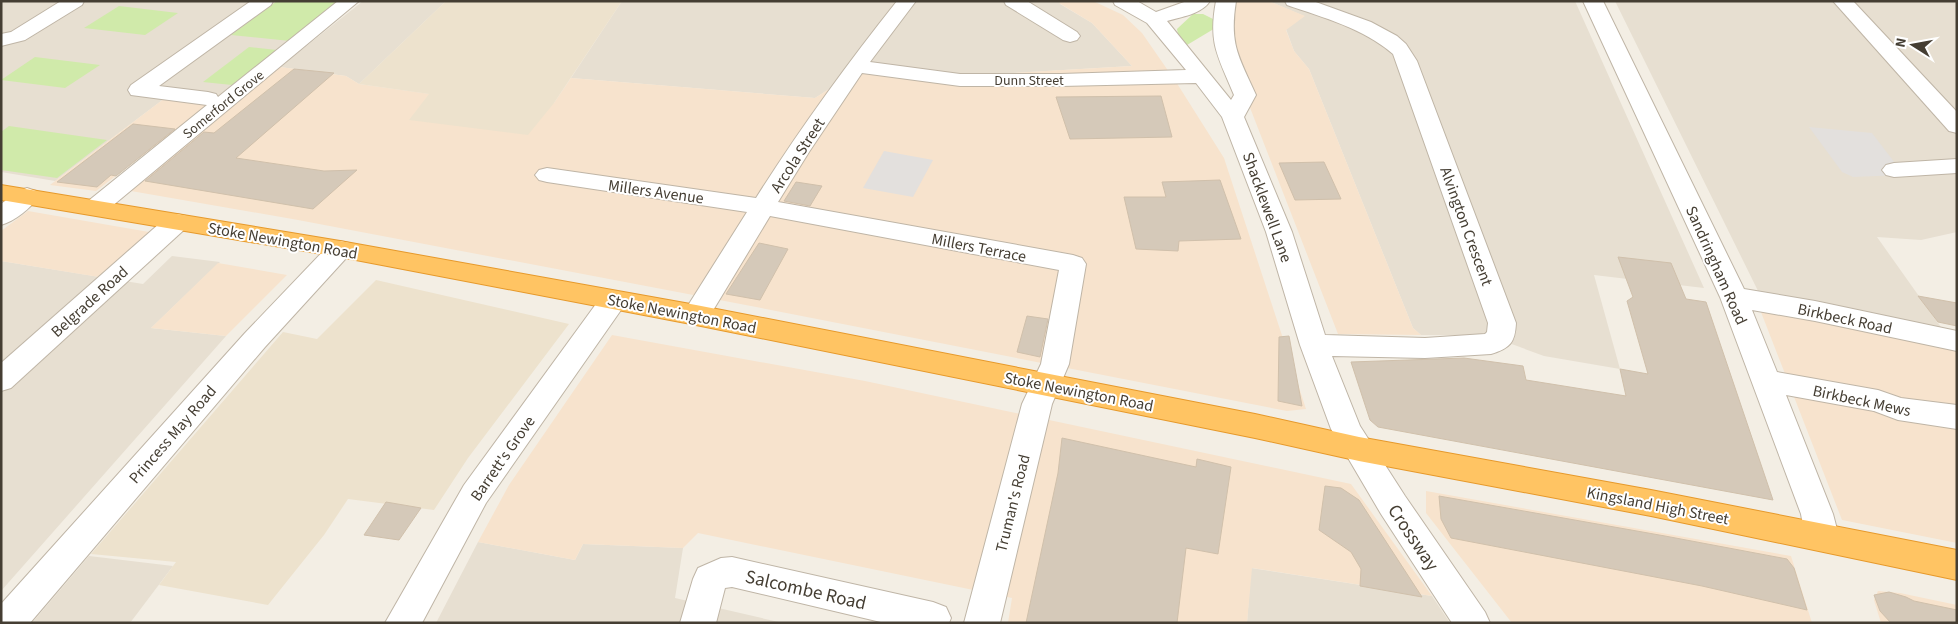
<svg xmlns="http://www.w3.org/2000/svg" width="1958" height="624" viewBox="0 0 1958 624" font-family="'Source Sans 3',sans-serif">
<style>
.residential{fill:#e7dfd1}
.commercial{fill:#f7e3cd}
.education{fill:#ede2cd}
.green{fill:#d0eaaa}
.parking{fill:#e3e0dd}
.building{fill:#d5c9b9;stroke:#d0c0ab}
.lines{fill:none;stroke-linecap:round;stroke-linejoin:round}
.minor-casing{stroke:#bfb5a6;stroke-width:2}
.highway-casing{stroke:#e6992b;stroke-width:2}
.minor{fill:#fff;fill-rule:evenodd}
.highway{fill:#ffc463;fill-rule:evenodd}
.labels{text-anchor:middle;stroke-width:4;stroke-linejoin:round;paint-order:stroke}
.far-street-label{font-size:14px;fill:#453e33;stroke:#fff}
.street-label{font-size:16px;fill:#453e33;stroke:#fff}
.near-street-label{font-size:19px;fill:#453e33;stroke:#fff}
</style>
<rect width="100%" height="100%" fill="#f3eee4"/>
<g class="residential">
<path d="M1 1H341L211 103 165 98 55 181 1 172Z"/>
<path d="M363 1H446L359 84 346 76 280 67Z"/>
<path d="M622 1H1063L1060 4 1092 23 1132 66 961 76 870 63 815 98 571 78Z"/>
<path d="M1269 1H1575L1704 288 1594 275 1620 369 1544 356 1487 335H1421L1413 328 1309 69 1294 51 1286 29 1304 16Z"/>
<path d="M1615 1H1957V232L1921 240 1877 237 1943 330 1761 297Z"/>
<path d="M172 256 220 262 151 328 226 336 1 591V261L143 284Z"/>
<path d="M478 542 575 560 583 544 683 548 675 598 783 623H436Z"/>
<path d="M89 556 173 566 130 623H32Z"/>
<path d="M1251 568 1432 596 1450 623H1247Z"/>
</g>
<g class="commercial">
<path d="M1063 1H1093L1123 15 1142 33 1178 85 1224 158 1306 409 1287 411 751 306 298 220 131 191 280 67 346 76 359 84 430 94 410 120 554 103 571 78 815 98 870 63 961 76 1132 66 1092 23 1059 3Z"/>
<path d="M1230 1H1269L1305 16 1286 30 1294 51 1309 69 1413 328 1421 335 1338 334 1228 51Z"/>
<path d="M165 98 211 103 96 191 50 185Z"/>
<path d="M28 211 149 232 99 277 1 261V231Z"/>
<path d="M218 263 287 275 226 336 151 328Z"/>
<path d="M1759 307 1957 346V543L1842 520Z"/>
<path d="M612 335 865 381 1351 484 1432 596 1252 568 1247 623H1008L1012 598 698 533 683 548 583 544 575 560 478 542 509 485Z"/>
<path d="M1426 491 1791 556 1812 623H1512L1426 513Z"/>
<path d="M1878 591 1900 593 1957 605V623H1881L1874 600Z"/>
</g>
<g class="education">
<path d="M446 1H622L554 103 528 135 409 120 429 94 359 84Z"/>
<path d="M376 280 569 324 468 458 434 510 348 499 324 535 268 605 159 585 176 562 91 554 283 332 317 339Z"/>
</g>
<g class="green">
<path d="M277 1H341L290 41 231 35Z"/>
<path d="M119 6 178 13 145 35 84 28Z"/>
<path d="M1193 14H1203L1217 21V27L1187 45 1178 34 1177 29Z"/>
<path d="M249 47 277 50 232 85 203 82Z"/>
<path d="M35 57 100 65 65 88 1 80Z"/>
<path d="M9 126 107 140 57 178 1 170V132Z"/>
</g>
<g class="parking">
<path d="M1809 127 1872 133 1895 163 1902 175 1853 177 1842 172Z"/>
<path d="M884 151 933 160 913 197 863 188Z"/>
</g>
<g class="building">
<path d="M294 69 334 73 236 158 324 171 357 170 313 209 145 181 204 132 214 133Z"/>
<path d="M1161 96 1172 137 1070 139 1056 97Z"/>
<path d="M133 124 175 129 116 176 111 175 97 187 57 182Z"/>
<path d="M1324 162 1341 199 1295 200 1279 163Z"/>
<path d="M1220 180 1241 239 1179 241 1178 251 1136 249 1124 197H1166L1162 182Z"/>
<path d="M796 182 822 186 810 206 784 201Z"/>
<path d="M759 243 788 249 760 300 726 294Z"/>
<path d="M1618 257 1671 263 1686 299 1706 302 1773 500 1378 427 1370 420 1351 362 1464 358 1523 366 1526 380 1626 396 1620 369 1648 374 1627 301 1633 297Z"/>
<path d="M1918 296 1957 303V326L1938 322Z"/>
<path d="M1027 316 1048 319 1040 357 1017 352Z"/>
<path d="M1289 336 1302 406 1278 401 1279 337Z"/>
<path d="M1062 438 1196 467 1197 459 1231 467 1218 554 1186 548 1177 623H1026L1058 473Z"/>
<path d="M1325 486 1341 488 1359 500 1422 597 1360 586 1361 569 1351 552 1319 530Z"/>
<path d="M1439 496 1665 536 1787 559 1794 568 1807 610 1702 586 1451 538 1441 519Z"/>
<path d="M386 502 421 508 399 540 364 535Z"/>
<path d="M1889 592 1906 597 1914 601 1957 610V623H1891L1880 611 1874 595Z"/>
</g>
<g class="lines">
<g class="minor-casing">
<g id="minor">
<path d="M61 1H84L82 5 25 40 1 46V34L11 32Z"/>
<path d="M251 1H273L271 5 159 86 208 92 216 94 218 97 338 1H359L105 212 96 215 87 212 84 207 87 202 207 105 131 95 128 90 131 85Z"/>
<path d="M897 1H916L870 62 960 74H1061L1186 70 1147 23 1115 5 1113 1H1137L1156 12 1187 1H1210C1202 14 1181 17 1167 21L1231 100 1234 95C1218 56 1208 44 1216 1H1236C1229 45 1239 57 1256 95L1244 117 1292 232 1325 335 1425 338 1485 334 1487 332 1488 323 1393 54C1363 28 1324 18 1287 5L1285 1H1313L1371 22 1397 36 1406 44 1417 61 1516 323C1515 343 1510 348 1491 354L1425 358 1332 356 1360 426 1405 496 1485 612 1490 623H1452L1381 514 1331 429 1300 345 1266 232 1222 117 1196 83 1061 86H960L862 73 809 152 778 202 1073 255 1082 258 1086 264 1069 364 1052 404 1000 623H964L1022 404 1041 364 1059 270 770 216 706 322 696 325 686 322 682 315 747 212 547 182 539 180 535 175 539 170 547 168 756 198C799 130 846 65 897 1Z"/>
<path d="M1004 1H1027L1077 32 1080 36 1077 40 1070 42 1063 40 1006 5Z"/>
<path d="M1583 1H1603L1744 289 1815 301 1957 331V351L1815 321 1752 310 1777 372 1878 390 1901 398 1957 405V429L1898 420 1874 411 1786 395 1833 514 1839 537 1834 547 1822 551 1810 547 1805 537 1801 514 1720 297Z"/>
<path d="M1833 1H1853L1957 112V133L1949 131Z"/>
<path d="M1957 159V173L1894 177 1886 175 1882 170 1886 165 1894 163Z"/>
<path d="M27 188 36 191 39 196C31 208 15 221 1 225V204L18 191Z"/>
<path d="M177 214 186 216 190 222 186 228 11 388 1 391V363L168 216Z"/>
<path d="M340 241 349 243 353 249 349 255 265 347 30 623H1V604L245 333 331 243Z"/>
<path d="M614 291 624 293 628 300 486 503 422 623H385L464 485 604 293Z"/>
<path d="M732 557 933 602 946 607 951 618 949 623H885L732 587 725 588 716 623H680L693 579 698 568 721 558Z"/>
</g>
</g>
<g class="highway-casing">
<path id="highway" d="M1 185 340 241 696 305 1255 414 1359 437 1651 490 1957 550V580L1651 516 1359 461 1255 438 696 325 340 257 1 200Z"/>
</g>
<use href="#minor" class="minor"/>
<use href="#highway" class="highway"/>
</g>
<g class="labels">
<g class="far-street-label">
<text x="1029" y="85">Dunn Street</text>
<text transform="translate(223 104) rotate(-39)" y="5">Somerford Grove</text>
</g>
<g class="street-label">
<text transform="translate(797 155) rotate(-57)" y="6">Arcola Street</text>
<text transform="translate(656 191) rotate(8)" y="6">Millers Avenue</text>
<text transform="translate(1268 207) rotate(70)" y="6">Shacklewell Lane</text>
<text transform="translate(1467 226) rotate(70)" y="6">Alvington Crescent</text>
<text transform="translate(283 240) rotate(10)" y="6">Stoke Newington Road</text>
<text transform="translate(979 247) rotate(11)" y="6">Millers Terrace</text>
<text transform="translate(1717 265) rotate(66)" y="6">Sandringham Road</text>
<text transform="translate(89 301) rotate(-42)" y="6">Belgrade Road</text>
<text transform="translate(682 313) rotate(11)" y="6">Stoke Newington Road</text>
<text transform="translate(1845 318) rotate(12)" y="6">Birkbeck Road</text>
<text transform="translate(1079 391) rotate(11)" y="6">Stoke Newington Road</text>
<text transform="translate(1862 400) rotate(12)" y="6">Birkbeck Mews</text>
<text transform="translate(172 434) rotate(-49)" y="6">Princess May Road</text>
<text transform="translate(502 458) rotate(-55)" y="6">Barrett's Grove</text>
<text transform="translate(1012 503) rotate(-76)" y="6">Truman's Road</text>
<text transform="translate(1658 505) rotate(11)" y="6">Kingsland High Street</text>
</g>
<g class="near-street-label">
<text transform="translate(1414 537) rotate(56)" y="7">Crossway</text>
<text transform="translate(806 589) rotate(13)" y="7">Salcombe Road</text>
</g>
</g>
<rect width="1958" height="624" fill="none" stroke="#453e33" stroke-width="5"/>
<g transform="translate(1913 45) rotate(281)" stroke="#ffffff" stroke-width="4" paint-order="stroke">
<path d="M0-4L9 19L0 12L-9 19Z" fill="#453e33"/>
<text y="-8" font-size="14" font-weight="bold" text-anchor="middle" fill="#453e33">N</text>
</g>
</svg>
